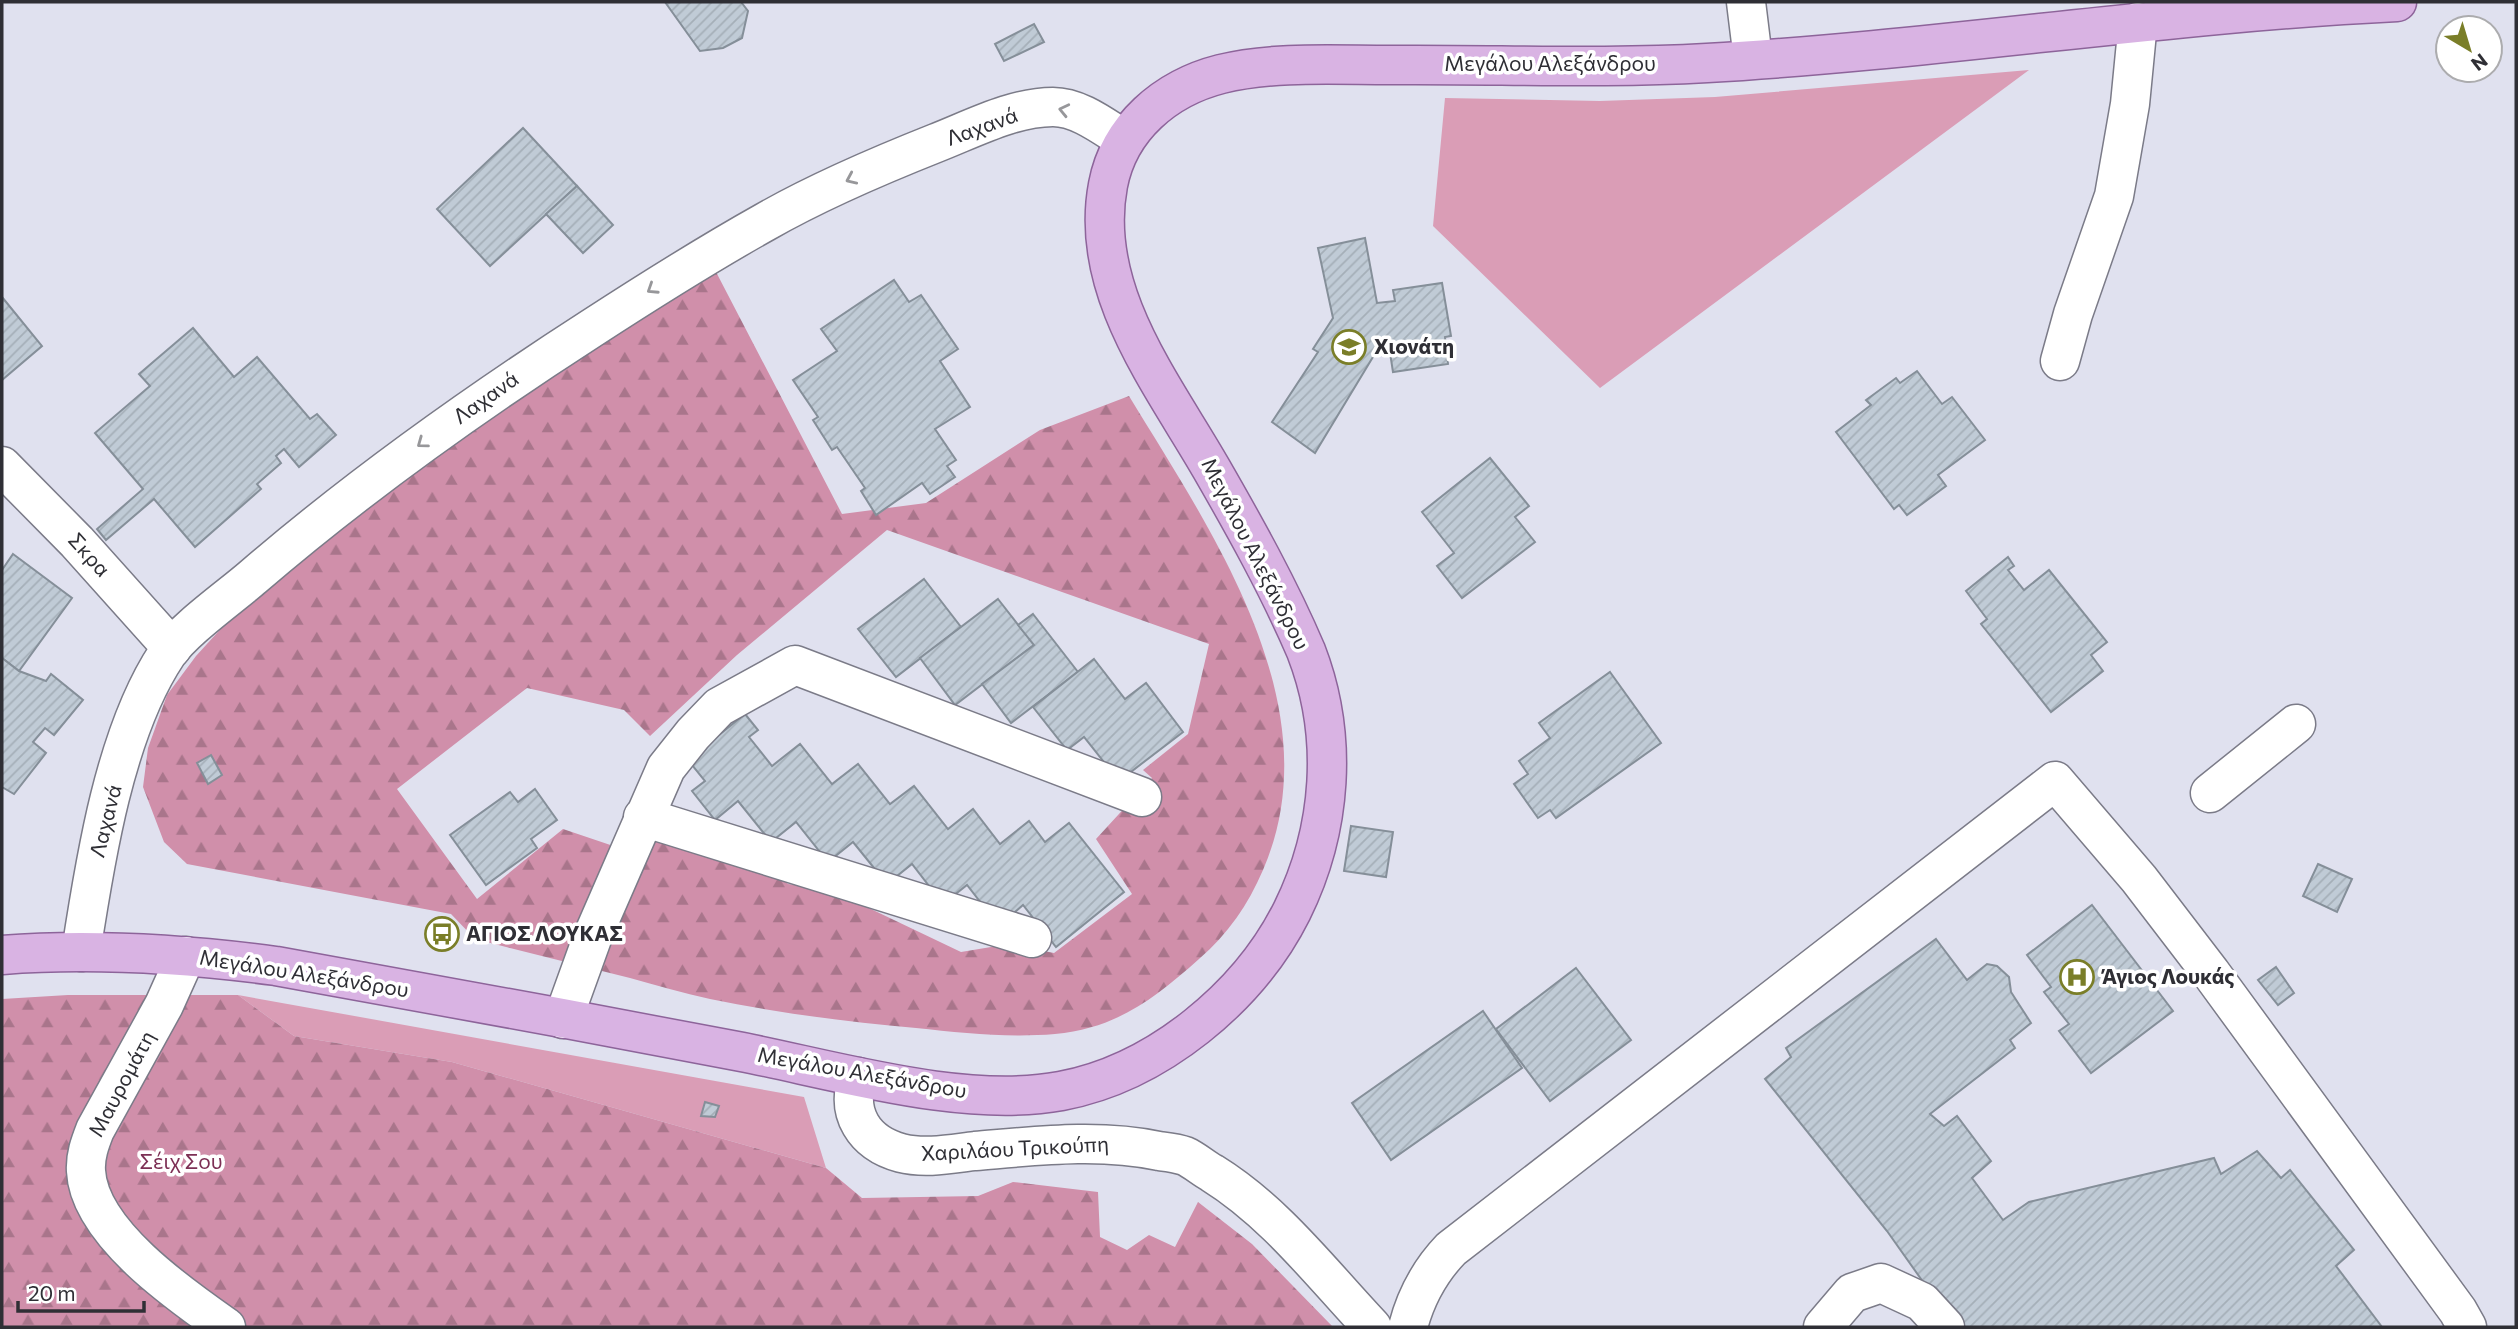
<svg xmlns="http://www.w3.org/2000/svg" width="2518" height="1329" viewBox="0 0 2518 1329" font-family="Commissioner,sans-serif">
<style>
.grass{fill:#da9db6}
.forest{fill:url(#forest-firs);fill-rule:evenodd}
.building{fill:url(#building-hatch);stroke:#858f99;stroke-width:2}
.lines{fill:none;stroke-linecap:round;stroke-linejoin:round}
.minor-casing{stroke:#7b7b88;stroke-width:41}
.major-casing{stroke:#8d649a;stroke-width:41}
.minor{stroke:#fff;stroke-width:38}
.major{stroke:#d9b3e3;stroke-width:38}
.oneway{stroke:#97979a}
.labels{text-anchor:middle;stroke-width:7;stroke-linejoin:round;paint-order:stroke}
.street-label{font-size:21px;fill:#2f2f35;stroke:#fff}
.poi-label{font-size:21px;font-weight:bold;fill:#2f2f35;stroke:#fff;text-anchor:start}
.park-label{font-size:21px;fill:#7d3055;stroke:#fff}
</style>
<defs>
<pattern id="forest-firs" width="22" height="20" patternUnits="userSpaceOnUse" patternTransform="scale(1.75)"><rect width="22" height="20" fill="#d08faa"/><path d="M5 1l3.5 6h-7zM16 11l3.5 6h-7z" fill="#a9758b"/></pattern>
<pattern id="building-hatch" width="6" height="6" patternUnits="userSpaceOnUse" patternTransform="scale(1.75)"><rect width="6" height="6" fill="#c0cbd6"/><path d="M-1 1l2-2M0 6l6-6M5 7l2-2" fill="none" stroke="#a5afb8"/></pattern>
</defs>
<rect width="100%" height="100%" fill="#e0e1ef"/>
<g class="grass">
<path d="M2029 70 1600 388 1433 226 1445 98 1600 101 1715 97Z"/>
<path d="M238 995 804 1097 826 1168 452 1062 294 1036Z"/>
</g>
<g class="forest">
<path d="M715 270 842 514 926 503 1040 430 1129 396C1211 531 1334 706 1263 870 1248 905 1228 934 1199 959 1154 999 1117 1028 1055 1034 1009 1038 962 1033 916 1028 848 1022 778 1013 710 999 683 993 656 985 630 978 578 965 526 952 475 939L451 914 187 864 164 842 143 787 148 748 167 695 196 656 238 610 468 429ZM887 530 1209 644 1188 734 1143 770 1152 778 1096 839 1132 894 1054 953 1009 944 961 952 829 889 788 884 759 856 667 829 643 856 563 829 477 899 397 789 527 688 624 710 650 736 737 655Z"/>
<path d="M68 995H238L294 1036 452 1062 826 1168 862 1198 978 1196 1013 1182 1098 1192 1100 1237 1127 1250 1149 1235 1175 1247 1198 1202 1252 1244 1333 1327H2V999Z"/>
</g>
<g class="building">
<path d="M665 2H741L748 11 742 38 723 48 700 51Z"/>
<path d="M1034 24 1044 42 1004 61 995 44Z"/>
<path d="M523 128 577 186 490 266 437 209Z"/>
<path d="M577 186 613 225 583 253 546 214Z"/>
<path d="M1365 238 1377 303 1395 301 1393 290 1442 283 1451 336 1445 337 1448 364 1393 372 1389 346 1379 347 1315 453 1272 422 1318 352 1313 349 1333 318 1318 248Z"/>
<path d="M894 280 909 302 921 295 958 349 940 361 970 407 935 429 956 460 947 466 955 477 930 494 922 483 876 515 861 491 865 488 837 447 832 450 813 420 818 417 793 380 837 351 821 329Z"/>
<path d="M2 297 42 346 2 380Z"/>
<path d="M193 328 234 377 257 357 310 419 317 414 336 435 299 467 284 449 276 456 281 463 257 484 261 489 195 547 154 499 106 540 97 529 143 489 95 433 150 386 139 374Z"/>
<path d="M1917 371 1942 404 1952 397 1985 440 1938 475 1946 486 1907 515 1899 505 1894 509 1836 432 1871 405 1866 400 1896 378 1900 383Z"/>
<path d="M1490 458 1529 506 1515 517 1535 542 1462 598 1437 566 1454 553 1422 512Z"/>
<path d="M13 554 72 598 19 671 2 658V570Z"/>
<path d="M2008 557 2014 566 2008 570 2024 590 2049 570 2107 642 2091 655 2103 671 2051 712 1981 624 1987 619 1966 591Z"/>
<path d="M924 579 961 627 896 677 858 629Z"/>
<path d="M998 599 1034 645 955 705 920 658Z"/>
<path d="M1033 614 1078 672 1011 723 982 684 1034 645 1018 625Z"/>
<path d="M2 658 19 671 46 681 51 674 83 700 54 735 45 728 33 742 46 753 14 794 2 787Z"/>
<path d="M1094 659 1125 699 1146 683 1183 732 1119 781 1084 737 1067 750 1033 707Z"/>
<path d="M1610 672 1661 743 1556 818 1550 810 1538 818 1514 784 1528 774 1519 761 1550 738 1539 723Z"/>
<path d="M745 714 758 730 749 737 772 766 800 744 832 784 858 764 890 804 914 786 948 829 973 809 1000 844 1029 821 1045 842 1069 823 1124 892 1056 947 1023 905 999 926 967 885 943 904 912 864 887 884 853 842 828 862 796 822 771 842 738 801 715 820 692 791 705 781 688 760Z"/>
<path d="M211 755 222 775 208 784 197 763Z"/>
<path d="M535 789 557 820 531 839 537 848 486 885 450 835 510 792 518 802Z"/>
<path d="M1351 826 1393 832 1386 877 1344 871Z"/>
<path d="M2318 864 2352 879 2337 912 2303 896Z"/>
<path d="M2092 905 2173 1011 2091 1073 2059 1031 2069 1024 2044 992 2051 987 2027 955Z"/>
<path d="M1936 939 1967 980 1987 964 1997 966 2009 977 2011 992 2031 1023 2010 1040 2015 1048 1930 1114 1944 1126 1957 1116 1991 1161 1972 1178 2003 1220 2029 1202 2214 1158 2221 1174 2257 1151 2281 1178 2290 1170 2354 1250 2336 1266 2382 1327H1955L1887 1231 1765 1079 1791 1057 1786 1048Z"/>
<path d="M2276 967 2294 993 2278 1005 2258 980Z"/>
<path d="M1576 968 1631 1040 1550 1101 1496 1029Z"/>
<path d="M1483 1011 1522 1068 1391 1160 1352 1103Z"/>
<path d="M705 1102 719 1106 715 1117 701 1116Z"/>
</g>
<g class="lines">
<g class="minor-casing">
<g id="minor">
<path d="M1746 2 1753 59"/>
<path d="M2060 361 2073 314 2114 196 2130 104 2138 22"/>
<path d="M2 466 77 542 172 648"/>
<path d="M2210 793 2296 724"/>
<path d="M643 817 1032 938"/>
<path d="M81 952C95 860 115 732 167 654 183 630 230 597 253 577 360 485 474 404 592 328 649 291 706 255 765 222 819 191 878 166 936 143 972 129 1013 107 1053 107 1079 107 1104 127 1125 140"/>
<path d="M186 956 164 1005 95 1130C90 1143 85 1156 86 1171 89 1232 180 1295 226 1327"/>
<path d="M563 1019 594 933 666 768 693 734 719 707 795 665 1142 797"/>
<path d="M858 1077C845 1113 864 1143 901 1153 925 1159 950 1154 975 1151 1035 1146 1099 1138 1159 1151 1167 1152 1177 1153 1185 1156 1194 1160 1203 1168 1212 1173 1275 1212 1321 1273 1372 1327"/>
<path d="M1408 1327C1416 1296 1429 1272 1451 1249L2055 781 2139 879 2211 973 2458 1311 2467 1327"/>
<path d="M1823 1327 1852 1293 1881 1283 1922 1302 1945 1327"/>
</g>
</g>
<g class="major-casing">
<path id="major" d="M2 955C93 948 185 954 276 966 431 994 587 1022 742 1052 838 1071 965 1109 1061 1091 1157 1073 1249 997 1292 911 1332 830 1339 736 1306 651 1279 588 1245 527 1211 468 1162 383 1088 290 1108 185 1119 127 1166 88 1221 74 1273 61 1336 65 1389 65 1495 64 1602 69 1707 63 1938 50 2166 13 2397 2"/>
</g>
<use href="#minor" class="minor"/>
<use href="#major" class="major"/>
</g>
<defs><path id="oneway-chevron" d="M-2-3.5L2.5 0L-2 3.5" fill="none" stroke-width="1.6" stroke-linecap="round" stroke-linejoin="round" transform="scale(1.75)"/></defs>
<g class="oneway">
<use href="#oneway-chevron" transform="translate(1064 110) rotate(-167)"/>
<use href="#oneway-chevron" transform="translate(851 179) rotate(156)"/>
<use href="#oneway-chevron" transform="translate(652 289) rotate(147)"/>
<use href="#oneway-chevron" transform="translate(422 443) rotate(144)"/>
</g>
<defs>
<g id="school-ring" transform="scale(1.75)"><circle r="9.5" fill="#fff" stroke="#7a7e28" stroke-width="1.5"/><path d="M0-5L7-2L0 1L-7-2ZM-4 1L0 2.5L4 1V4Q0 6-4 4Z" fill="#7a7e28"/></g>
<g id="bus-ring" transform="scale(1.75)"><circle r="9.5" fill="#fff" stroke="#7a7e28" stroke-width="1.5"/><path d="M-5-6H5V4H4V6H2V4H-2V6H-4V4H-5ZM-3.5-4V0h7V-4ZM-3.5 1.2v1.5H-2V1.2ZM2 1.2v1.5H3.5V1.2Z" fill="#7a7e28"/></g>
<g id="hospital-ring" transform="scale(1.75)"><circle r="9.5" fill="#fff" stroke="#7a7e28" stroke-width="1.5"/><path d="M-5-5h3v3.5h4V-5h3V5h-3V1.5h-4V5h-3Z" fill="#7a7e28"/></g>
</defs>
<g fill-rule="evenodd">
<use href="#school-ring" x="1349" y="347"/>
<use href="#bus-ring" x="442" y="934"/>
<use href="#hospital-ring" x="2077" y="977"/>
</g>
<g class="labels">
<g class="street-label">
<text x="1550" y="71">Μεγάλου Αλεξάνδρου</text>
<text transform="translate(982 127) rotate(-20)" y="7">Λαχανά</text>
<text transform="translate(486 398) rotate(-35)" y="7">Λαχανά</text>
<text transform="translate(1255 554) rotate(63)" y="7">Μεγάλου Αλεξάνδρου</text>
<text transform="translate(89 555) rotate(48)" y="7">Σκρα</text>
<text transform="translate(106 821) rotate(-76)" y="7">Λαχανά</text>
<text transform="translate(304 974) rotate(9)" y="7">Μεγάλου Αλεξάνδρου</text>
<text transform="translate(862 1073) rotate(10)" y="7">Μεγάλου Αλεξάνδρου</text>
<text transform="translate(122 1084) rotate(-62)" y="7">Μαυρομάτη</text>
<text transform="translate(1015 1149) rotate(-3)" y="7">Χαριλάου Τρικούπη</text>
</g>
<g class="poi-label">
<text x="1374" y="354">Χιονάτη</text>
<text x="466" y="941">ΑΓΙΟΣ ΛΟΥΚΑΣ</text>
<text x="2102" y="984">Άγιος Λουκάς</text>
</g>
<g class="park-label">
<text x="181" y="1169">Σέιχ Σου</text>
</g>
</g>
<rect width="2518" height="1329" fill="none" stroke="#2f2f35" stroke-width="7"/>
<g transform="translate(2469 49) rotate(142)"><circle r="33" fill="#ffffff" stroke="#acacae" stroke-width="2"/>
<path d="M0-5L12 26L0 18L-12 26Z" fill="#7a7e28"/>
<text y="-10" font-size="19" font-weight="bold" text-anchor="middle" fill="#2f2f35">N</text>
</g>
<path d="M18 1301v10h126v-10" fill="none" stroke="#2f2f35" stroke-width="3.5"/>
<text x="28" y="1301" font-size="21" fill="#2f2f35" stroke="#ffffff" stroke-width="5" paint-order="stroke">20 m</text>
</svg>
